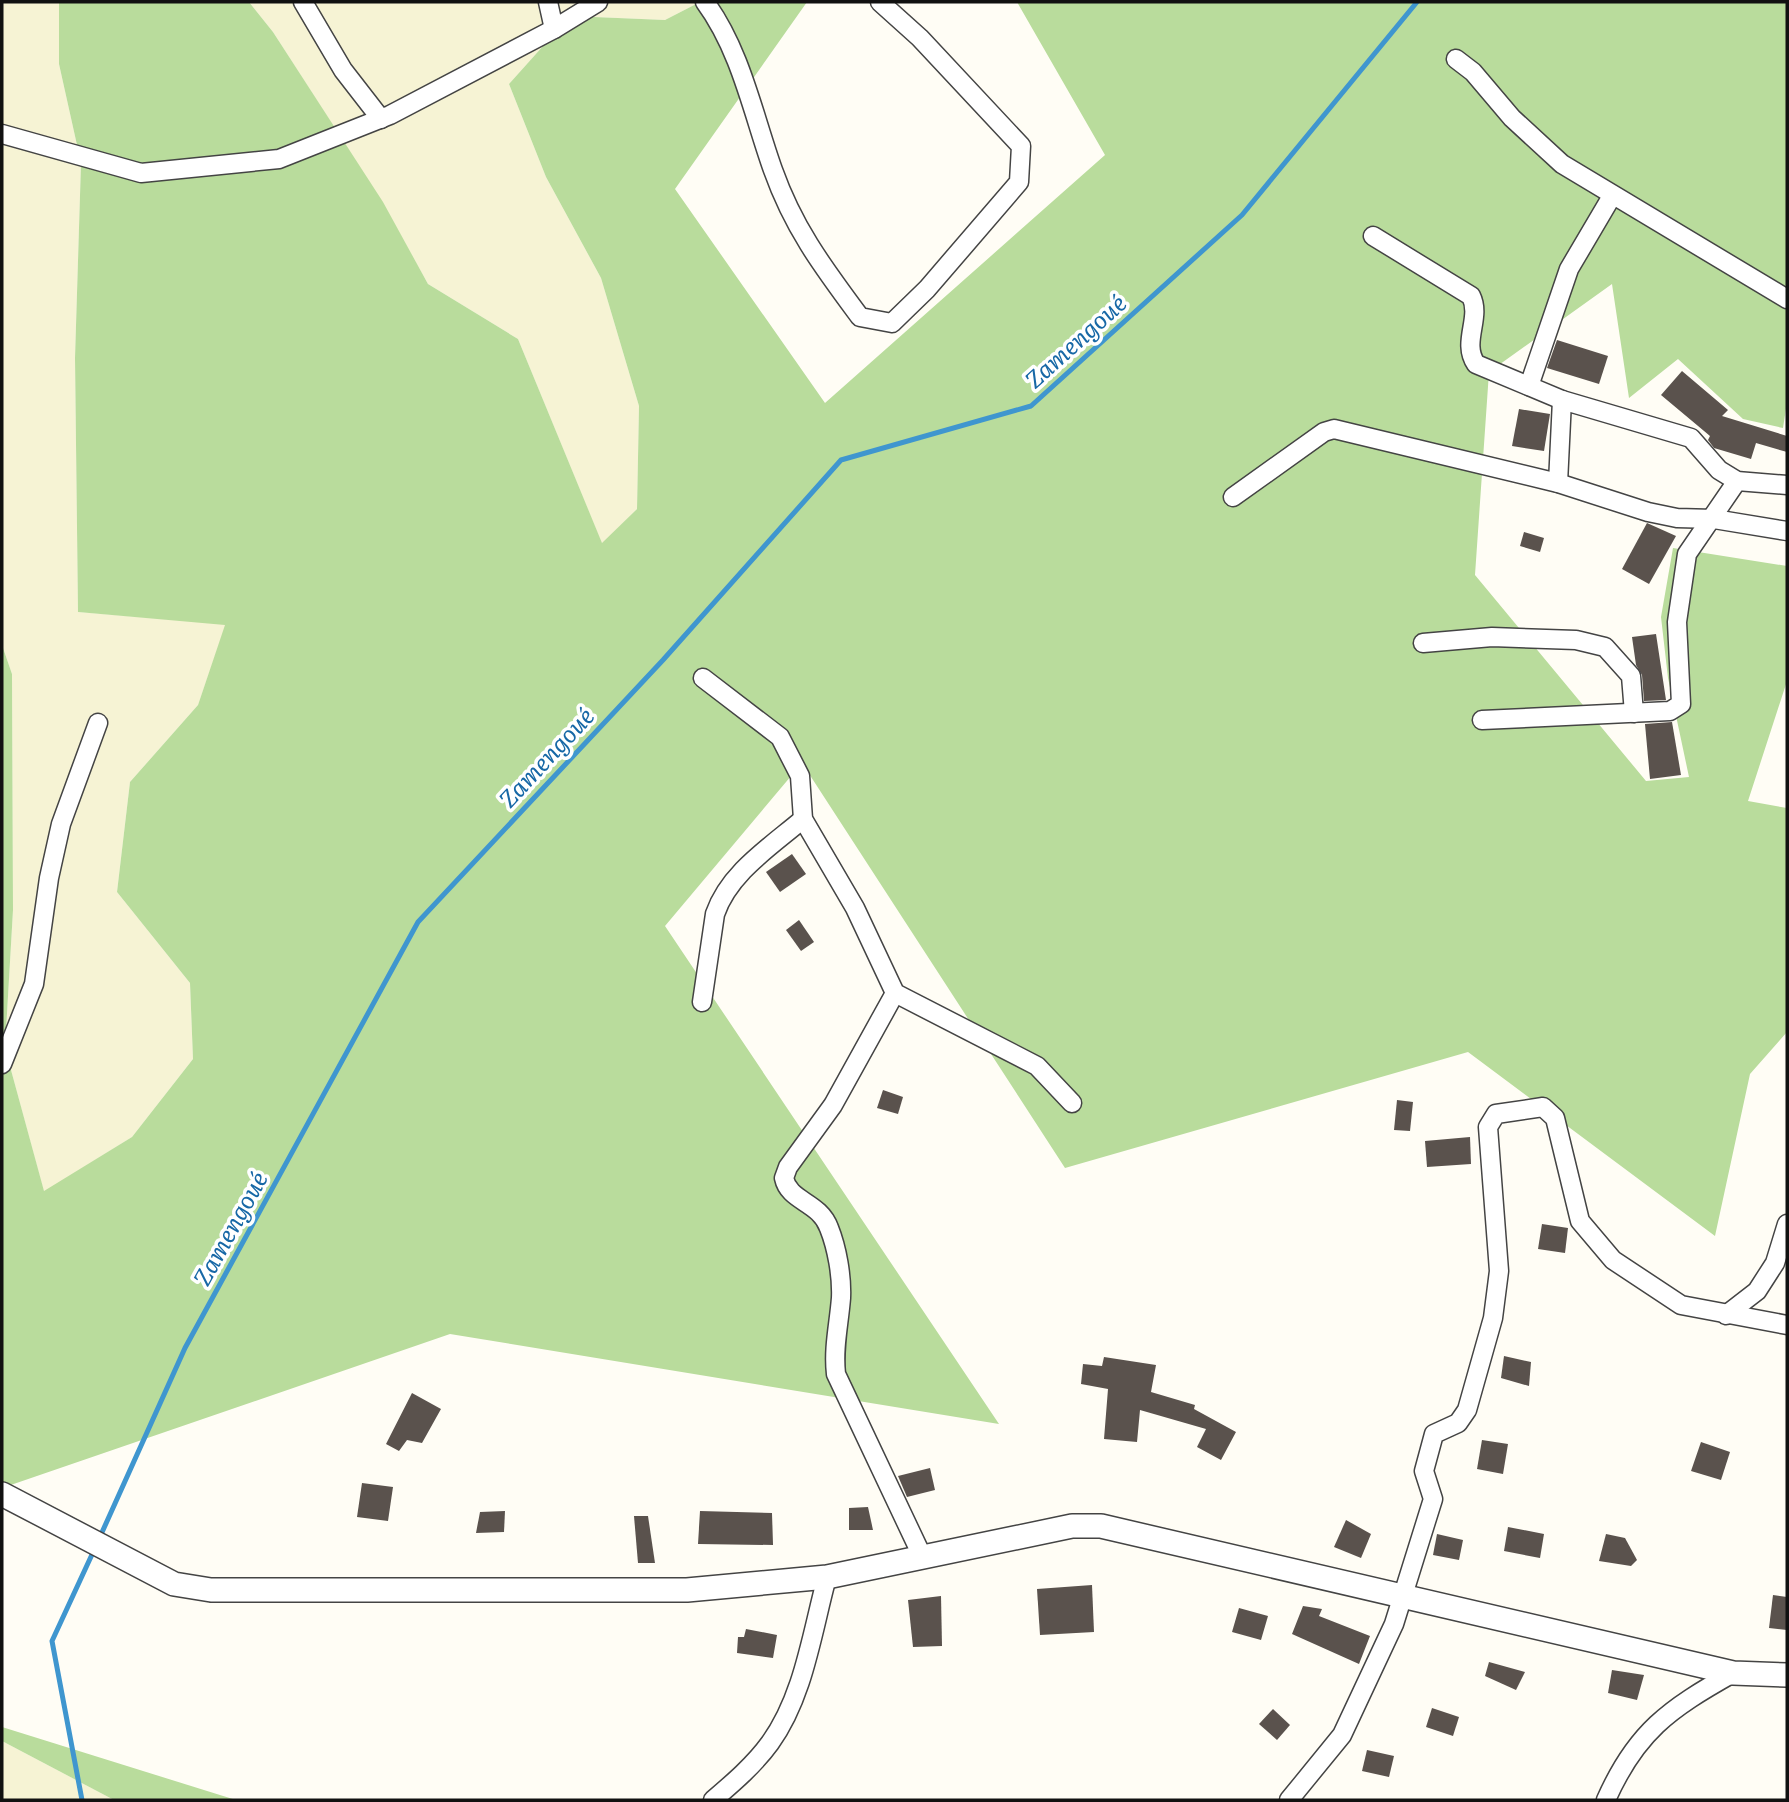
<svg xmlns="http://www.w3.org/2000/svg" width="1789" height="1802" viewBox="0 0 1789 1802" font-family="Literata,serif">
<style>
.farmland{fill:#f6f3d4}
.forest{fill:#b9dc9c}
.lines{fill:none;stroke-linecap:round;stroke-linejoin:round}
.stream{stroke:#3f96cf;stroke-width:5}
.building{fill:#5a524d}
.minor-casing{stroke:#444;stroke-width:21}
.tertiary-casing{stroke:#444;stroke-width:26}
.minor{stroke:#fff;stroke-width:18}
.tertiary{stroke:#fff;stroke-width:23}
.labels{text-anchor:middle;stroke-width:7;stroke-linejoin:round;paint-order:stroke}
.water-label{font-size:24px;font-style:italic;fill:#1768a6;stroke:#fff}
</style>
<rect width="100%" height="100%" fill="#fffdf5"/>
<g class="farmland">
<path d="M2 2H59V64L81 163 75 358 78 612 226 624 198 705 130 782 117 892 190 983 193 1059 132 1137 44 1192 5 1048 13 910 12 674 2 645Z"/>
<path d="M249 2H700L665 20 570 16 509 84 546 177 601 278 639 406 637 509 602 544 518 339 428 284 382 202 273 32Z"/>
<path d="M2 1741 114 1800H2Z"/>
</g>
<g class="forest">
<path d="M59 2H249L273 32 383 202 428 284 518 339 602 543 637 509 639 406 601 278 546 177 509 84 570 16 665 20 700 2H807L675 189 825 403 1105 155 1017 2H1787V402L1783 428 1743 419 1678 359 1629 398 1612 284 1489 372 1475 575 1646 781 1689 777 1668 678 1661 617 1673 548 1787 566V681L1748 801 1787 808V1032L1750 1074 1715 1236 1468 1052 1065 1168 802 763 665 926 999 1424 450 1334 2 1488V645L12 674 13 910 5 1048 44 1191 132 1137 193 1059 190 983 117 892 130 782 198 705 225 625 78 612 75 358 81 163 59 64Z"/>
<path d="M2 1727 236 1800H114L2 1741Z"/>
</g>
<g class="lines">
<g class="stream">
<path d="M99 1539 185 1348 418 922 663 660 841 460 1031 406 1242 215 1417 2"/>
<path d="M82 1800 52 1641 95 1548"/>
</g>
</g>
<g class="building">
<path d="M1557 340 1608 356 1599 384 1547 368Z"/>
<path d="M1682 371 1728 410 1722 416 1787 436V452L1756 443 1751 459 1714 448 1708 440 1710 436 1661 395Z"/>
<path d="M1519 409 1550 414 1544 451 1512 446Z"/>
<path d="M1647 523 1676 536 1649 584 1622 569Z"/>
<path d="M1524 532 1544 538 1540 552 1520 546Z"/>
<path d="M1656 634 1666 700 1644 701 1642 675 1636 665 1632 637Z"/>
<path d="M1672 722 1681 775 1650 779 1645 724Z"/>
<path d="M792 854 806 874 780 892 766 872Z"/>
<path d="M799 920 814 942 801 951 786 930Z"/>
<path d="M883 1090 903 1097 898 1114 877 1108Z"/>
<path d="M1397 1100 1413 1102 1410 1131 1394 1130Z"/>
<path d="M1470 1137 1471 1164 1427 1167 1425 1141Z"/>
<path d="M1542 1224 1568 1228 1565 1253 1538 1249Z"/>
<path d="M1504 1356 1531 1362 1529 1386 1501 1378Z"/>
<path d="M1104 1357 1156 1365 1151 1392 1195 1405 1194 1409 1236 1432 1221 1460 1197 1447 1206 1429 1140 1410 1137 1442 1104 1439 1108 1389 1081 1384 1083 1364 1102 1366Z"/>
<path d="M412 1393 441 1409 422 1443 407 1440 399 1451 386 1444Z"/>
<path d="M1482 1440 1508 1444 1503 1474 1477 1469Z"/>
<path d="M1701 1442 1730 1452 1721 1480 1691 1471Z"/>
<path d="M930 1468 935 1490 907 1497 898 1476Z"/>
<path d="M362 1483 393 1487 388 1521 357 1517Z"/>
<path d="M868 1507 873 1530H849V1508Z"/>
<path d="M505 1511 504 1532 476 1533 480 1512Z"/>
<path d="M700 1511 772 1513 773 1545 698 1544Z"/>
<path d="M634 1516H648L655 1563H638Z"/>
<path d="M1346 1520 1371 1534 1361 1558 1334 1547Z"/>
<path d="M1508 1527 1544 1534 1540 1558 1504 1551Z"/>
<path d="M1437 1534 1463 1540 1459 1560 1433 1555Z"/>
<path d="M1606 1534 1625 1538 1637 1560 1631 1566 1599 1561Z"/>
<path d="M1092 1585 1094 1632 1040 1635 1037 1589Z"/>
<path d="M1773 1595 1787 1597V1630L1769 1628Z"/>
<path d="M941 1596 942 1646 913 1647 908 1600Z"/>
<path d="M1303 1606 1322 1609 1319 1616 1370 1636 1359 1664 1292 1634Z"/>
<path d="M1239 1608 1268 1616 1261 1640 1232 1632Z"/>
<path d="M746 1629 777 1635 773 1658 737 1653 738 1637H744Z"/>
<path d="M1489 1662 1525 1672 1516 1690 1485 1676Z"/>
<path d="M1612 1670 1644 1675 1637 1700 1608 1693Z"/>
<path d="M1432 1708 1459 1717 1453 1736 1426 1727Z"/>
<path d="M1273 1709 1290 1725 1277 1740 1259 1724Z"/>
<path d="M1367 1750 1394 1756 1389 1777 1362 1771Z"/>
</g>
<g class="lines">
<g class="minor-casing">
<g id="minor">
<path d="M303 2 343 70 381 119"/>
<path d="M548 2 554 29"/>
<path d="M705 2C741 51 753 114 773 170 794 229 823 267 860 317L892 323 927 289 1019 182 1021 146 920 38 880 2"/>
<path d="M1456 59 1473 72 1512 118 1562 164 1787 299"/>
<path d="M2 134 141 173 279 159 390 115 554 29 598 2"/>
<path d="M1373 236 1471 296C1482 318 1461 342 1476 364L1562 400 1691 438 1719 470 1737 481 1787 485"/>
<path d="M1529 386 1569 269 1612 196"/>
<path d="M1558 483 1562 400"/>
<path d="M1233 497 1324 432 1334 429 1558 483 1648 512 1677 518 1714 519 1787 531"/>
<path d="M1423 643 1492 637 1576 640 1605 647 1631 676 1634 713"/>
<path d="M703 678 780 737 800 776 803 819 855 908 895 993 1037 1066 1072 1103"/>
<path d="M1482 720 1670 711 1681 704 1677 622 1687 554 1737 481"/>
<path d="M895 993 833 1105 788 1167 784 1178C789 1202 819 1201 829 1228 837 1248 842 1276 841 1298 839 1324 833 1348 836 1374L923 1558"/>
<path d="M702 1002 715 914C729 873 770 847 803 819"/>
<path d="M2 1064 34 984 49 878 61 824 98 723"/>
<path d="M1726 1315 1757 1291 1775 1263 1787 1224"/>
<path d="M713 1800C733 1783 754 1765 770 1743 804 1696 812 1632 827 1577"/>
<path d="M1289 1800 1342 1735 1394 1624 1433 1499 1424 1471 1434 1434 1458 1423 1467 1410 1493 1318 1499 1271 1488 1127 1496 1114 1543 1107 1555 1118 1580 1221 1613 1260 1681 1305 1787 1325"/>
<path d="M1606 1800C1636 1732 1669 1709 1733 1673"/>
</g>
</g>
<g class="tertiary-casing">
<path id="tertiary" d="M2 1494 174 1584 211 1590H687L827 1577 1072 1526H1101L1733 1673 1787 1675"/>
</g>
<use href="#minor" class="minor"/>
<use href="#tertiary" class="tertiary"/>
</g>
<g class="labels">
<g class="water-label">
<text transform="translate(1076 342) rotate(-42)" y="8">Zamengoué</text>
<text transform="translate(547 758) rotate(-47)" y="8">Zamengoué</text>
<text transform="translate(231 1229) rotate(-61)" y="8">Zamengoué</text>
</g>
</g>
<rect width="1789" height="1802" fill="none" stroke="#111111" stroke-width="7"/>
</svg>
